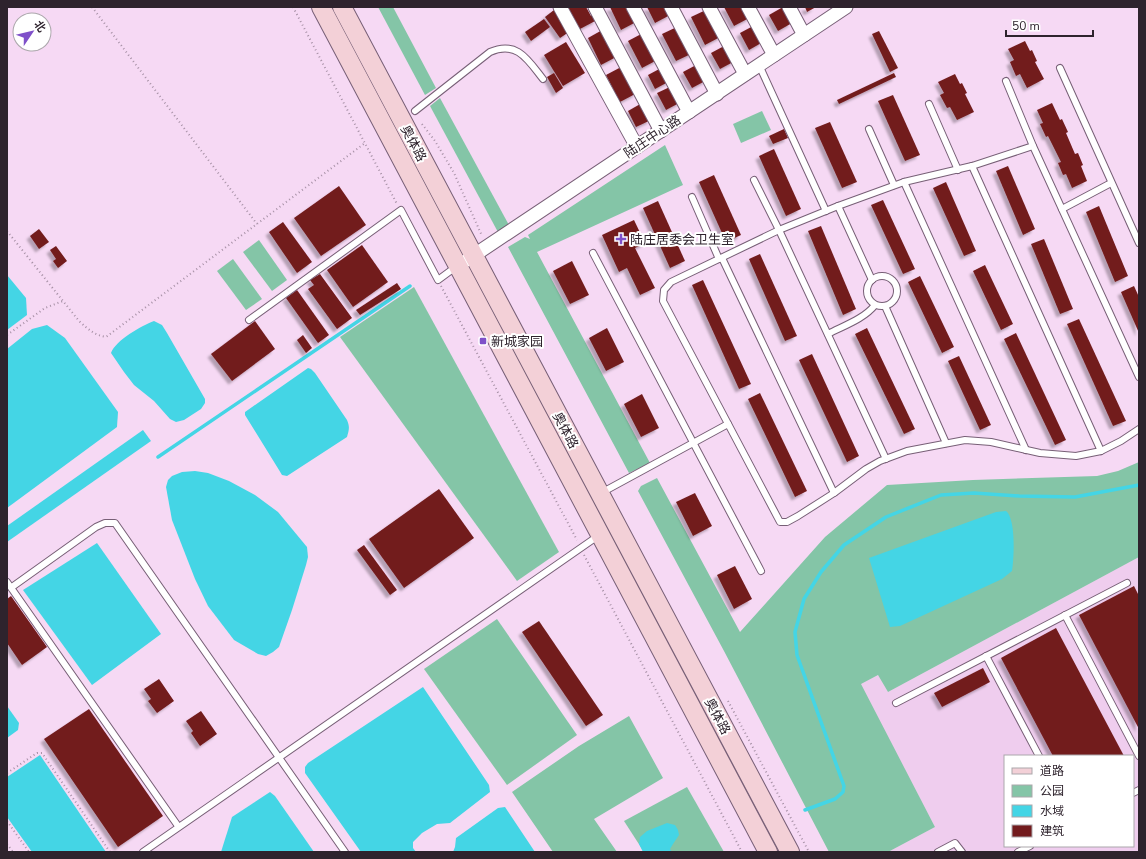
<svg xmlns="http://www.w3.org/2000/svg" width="1146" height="859" viewBox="0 0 1146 859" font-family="'Nunito Sans','Noto Sans SC',sans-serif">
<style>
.built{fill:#efcdee;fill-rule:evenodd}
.green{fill:#84c5a7}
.water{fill:#44d5e5}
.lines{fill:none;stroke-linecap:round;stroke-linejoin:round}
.stream{stroke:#44d5e5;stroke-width:3.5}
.building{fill:#721b1d;filter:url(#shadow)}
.lane-casing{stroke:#775f76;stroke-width:8}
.street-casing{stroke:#775f76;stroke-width:15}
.secondary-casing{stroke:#775f76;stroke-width:20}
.path{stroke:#a791a6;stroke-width:2;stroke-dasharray:1 3;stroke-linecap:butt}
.lane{stroke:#fff;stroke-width:6}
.street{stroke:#fff;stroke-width:13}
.secondary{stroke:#f3d0d7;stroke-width:18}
.poi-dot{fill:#7f50c9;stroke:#fff;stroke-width:1.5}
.labels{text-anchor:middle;stroke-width:4;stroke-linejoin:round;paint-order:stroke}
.street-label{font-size:13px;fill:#2e232d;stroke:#fff}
.poi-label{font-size:13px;fill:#2e232d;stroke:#fff;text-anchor:start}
</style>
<defs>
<filter id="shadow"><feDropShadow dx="-3.5" dy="3.5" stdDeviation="1" flood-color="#0004"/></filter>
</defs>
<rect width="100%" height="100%" fill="#f6d9f4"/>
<path class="built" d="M1139 557V852H888L935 827 860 684 878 675 888 692ZM1005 756H1133V846H1005Z"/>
<g class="green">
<path d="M378 7H393L436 88 425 95Z"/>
<path d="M440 98 510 227 499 234 430 106Z"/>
<path d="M762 111 771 130 741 143 733 124Z"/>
<path d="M665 145 683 185 537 252 650 463 629 473 508 247 525 237 530 239 528 235Z"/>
<path d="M259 240 287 280 272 291 243 252Z"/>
<path d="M233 259 262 299 246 310 217 271Z"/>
<path d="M414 287 559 552 517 581 340 337Z"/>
<path d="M1139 462V557L888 692 878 675 861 684 935 827 888 852H829L724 651 638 491 641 486 657 478 740 632 825 537 887 485 973 480 1097 476 1118 471Z"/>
<path d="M497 619 577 735 507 785 424 669Z"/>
<path d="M629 716 663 778 594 819 617 852H553L512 792 579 746Z"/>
<path d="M687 787 724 852H644L624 821Z"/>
</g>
<g class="water">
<path d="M7 275 26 298 27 315 7 330Z"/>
<path d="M154 321 162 325 167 333 205 399V403L201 409 184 420 176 422 170 419 154 401 134 385 124 372 111 353C116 340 141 326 154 321Z"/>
<path d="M47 325 65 338 118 412 117 427 7 508V349L32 329Z"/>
<path d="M308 368 311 369 315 373 347 420C350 427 349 430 347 437L287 476 282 475 279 470 245 415V412Z"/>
<path d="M143 430 151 441 7 542V526Z"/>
<path d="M195 471 208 473 229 481 255 495 278 512 307 547 308 557 306 565 292 610 279 647 273 652 266 656 258 654 234 640 208 606 195 579 172 520 166 487 168 480 172 476 182 472Z"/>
<path d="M1006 511C1016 519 1014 558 1012 571L1002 579 900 626 890 627 869 558 996 512Z"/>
<path d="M97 543 161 634 92 685 23 590Z"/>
<path d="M423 687 489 785 490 792 450 823 437 824 422 833 413 842V848L416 852H361L305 773V767L308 763Z"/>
<path d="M7 706 19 723 18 730 7 738Z"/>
<path d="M40 755 106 852H32L7 817V777Z"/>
<path d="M270 792 275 796 314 852H221L232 817Z"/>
<path d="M505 807 535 852H453L455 847 456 838 498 808Z"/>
<path d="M667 823 675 825 678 830 679 835 673 844 670 849 672 852H643L639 844 640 837 647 831Z"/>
</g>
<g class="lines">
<g class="stream">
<path d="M158 457 410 286"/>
<path d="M805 810 835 799 843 792 844 786 797 655 795 632 804 599 821 572 844 545 886 517 941 495 974 493 1019 496 1075 497 1139 485"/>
</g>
</g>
<g class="building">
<path d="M568 7H586L591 16 594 14 597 20 580 29Z"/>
<path d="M610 7H627L638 21 621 30Z"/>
<path d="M647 7H664L666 10 672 14 655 23Z"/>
<path d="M724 7H742L751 17 734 26Z"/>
<path d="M783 7 792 23 778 31 769 15Z"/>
<path d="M805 7H816L807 12Z"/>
<path d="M708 9 722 36 705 45 691 17Z"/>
<path d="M554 10 569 32 560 38 545 17Z"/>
<path d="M544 19 550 27 531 41 525 32Z"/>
<path d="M755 25 763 42 749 50 740 33Z"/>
<path d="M679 26 693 53 676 61 662 34Z"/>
<path d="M604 29 618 56 601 65 588 38Z"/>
<path d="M879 31 898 68 890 72 872 34Z"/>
<path d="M645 32 659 59 642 68 628 41Z"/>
<path d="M1025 41 1030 51 1032 50 1037 61 1035 62 1044 79 1027 88 1020 74 1016 76 1010 62 1014 60 1008 49Z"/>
<path d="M566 42 585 73 563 86 544 55Z"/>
<path d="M726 45 735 61 720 69 711 53Z"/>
<path d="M698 64 707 80 692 88 683 72Z"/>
<path d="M623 66V73L631 89 634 87 637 93 620 102 606 75Z"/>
<path d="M663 67 670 81 655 89 648 75Z"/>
<path d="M554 73 563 88 556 93 547 77Z"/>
<path d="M894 73 896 77 839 104 837 100Z"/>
<path d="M955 74 960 84 962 83 967 93 965 94 974 112 957 120 950 107 947 108 940 95 944 93 938 82Z"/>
<path d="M672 86 681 102 666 110 657 93Z"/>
<path d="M893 95 920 155 905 161 878 101Z"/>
<path d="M642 103 651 120 636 127 628 111Z"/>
<path d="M1052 103 1060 120 1062 119 1068 132 1066 133 1075 154 1078 153 1083 165 1081 166 1087 181 1072 188 1066 174 1063 175 1058 163 1061 162 1048 136 1046 137 1040 124 1043 123 1037 110Z"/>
<path d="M830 122 857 182 842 188 815 128Z"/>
<path d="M784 129 788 138 773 144 769 136Z"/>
<path d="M774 149 801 209 786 216 759 156Z"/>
<path d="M1008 166 1035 229 1023 235 996 171Z"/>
<path d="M714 175 741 235 726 242 699 182Z"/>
<path d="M946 182 976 251 964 256 933 188Z"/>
<path d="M339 186 366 225 321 256 294 218Z"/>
<path d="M883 200 915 269 903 274 871 205Z"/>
<path d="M658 201 685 261 670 268 643 208Z"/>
<path d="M1099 206 1128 276 1115 282 1086 212Z"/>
<path d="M634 220 645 243 635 248 655 288 640 295 627 268 619 272 602 235Z"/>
<path d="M283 222 312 262 297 273 269 232Z"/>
<path d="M821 226 856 309 843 315 808 231Z"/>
<path d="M39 229 49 242 39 249 30 236Z"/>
<path d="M1044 239 1073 309 1060 314 1031 244Z"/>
<path d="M362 245 388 282 353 307 327 270Z"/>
<path d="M56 246 67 261 58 268 53 261 56 259 50 250Z"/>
<path d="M760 254 797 336 785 341 749 259Z"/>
<path d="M572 261 589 295 570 304 553 271Z"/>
<path d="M985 265 1013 324 1001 330 973 271Z"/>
<path d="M320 274 352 318 337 329 308 289 314 285 310 280Z"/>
<path d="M920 276 954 347 942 353 908 282Z"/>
<path d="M703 280 751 384 739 389 692 285Z"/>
<path d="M397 283 401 289 360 315 356 310Z"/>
<path d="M1134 286 1139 297V333L1121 292Z"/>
<path d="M297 290 329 335 318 343 286 298Z"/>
<path d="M1079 319 1126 421 1113 426 1067 324Z"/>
<path d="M255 321 275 349 232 381 211 354Z"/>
<path d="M607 328 624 362 606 371 589 338Z"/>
<path d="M867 328 915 429 904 434 855 334Z"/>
<path d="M1016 333 1066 440 1055 445 1004 339Z"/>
<path d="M303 335 312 348 306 353 297 340Z"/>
<path d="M812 354 859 456 847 462 799 360Z"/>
<path d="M959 356 991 425 980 430 948 361Z"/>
<path d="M760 393 807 491 795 497 748 399Z"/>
<path d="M642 394 659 428 641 437 624 404Z"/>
<path d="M439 489 474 538 404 588 369 539Z"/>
<path d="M695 493 712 526 693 536 676 502Z"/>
<path d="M364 545 397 590 390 595 357 550Z"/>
<path d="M735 566 752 599 734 609 717 575Z"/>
<path d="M1134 586 1139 596V729L1079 615Z"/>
<path d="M11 596 47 647 22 665 7 643V599Z"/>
<path d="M539 621 603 715 586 726 522 632Z"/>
<path d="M1056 628 1124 756H1053L1001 658Z"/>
<path d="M983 668 990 682 942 707 934 693Z"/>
<path d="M159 679 174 701 157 713 148 701 151 699 144 689Z"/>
<path d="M89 709 163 816 118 847 44 739Z"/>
<path d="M201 711 217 734 200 746 191 733 193 731 186 721Z"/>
</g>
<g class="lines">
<g class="lane-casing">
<g id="lane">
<path d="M759 65 826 211"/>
<path d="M1060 68 1139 243"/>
<path d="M1006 81 1033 146 1139 377"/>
<path d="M929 104 958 170"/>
<path d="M415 111 490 52C517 40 528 60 543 79"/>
<path d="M869 129 894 185"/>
<path d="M1033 146 972 166 904 182 838 206 779 230 671 282 664 290 663 301 780 522H787L798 516 834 493 866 469 880 461 907 451 965 440 991 442 1040 453 1076 456 1101 451 1121 441 1139 429"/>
<path d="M972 166 1101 451"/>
<path d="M754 180 779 230 886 459"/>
<path d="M904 182 1026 450"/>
<path d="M692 197 719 259"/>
<path d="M838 206 872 280"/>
<path d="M1062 209 1111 183"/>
<path d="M593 253 761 571"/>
<path d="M722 258 834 493"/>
<circle cx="882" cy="291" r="15"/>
<path d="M885 306 946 443"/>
<path d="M249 320 401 210 438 280 457 266"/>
<path d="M828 334C843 326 864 319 875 305"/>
<path d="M601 493 728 424"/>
<path d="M7 582 178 826"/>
<path d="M12 587 96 527 105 523H115L345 852"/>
<path d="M1065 615 1139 756"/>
<path d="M986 656 1039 756"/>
<path d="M896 703 1127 583"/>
<path d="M1133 793 1139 790"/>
<path d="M143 852 598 536"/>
<path d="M938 852 955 843 962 852"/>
<path d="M1018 852 1030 846"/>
</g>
</g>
<g class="street-casing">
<g id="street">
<path d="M560 7 637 147"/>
<path d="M595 7 661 131"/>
<path d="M633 7 689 112"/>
<path d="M671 7 717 94"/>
<path d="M709 7 745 74"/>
<path d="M748 7 774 55"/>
<path d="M789 7 804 35"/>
<path d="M467 260 846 7"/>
</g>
</g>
<g class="secondary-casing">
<g id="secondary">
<path d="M321 7 768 852"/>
<path d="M342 7 790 852"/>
</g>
</g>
<g class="path">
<path d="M92 7 257 224"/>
<path d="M293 7 397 204"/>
<path d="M422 124 435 141 454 173 482 236"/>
<path d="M7 231 79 321C88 329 94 335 106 337L365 143"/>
<path d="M441 286 577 540"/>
<path d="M7 335 45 308 63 301"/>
<path d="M584 555 742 852"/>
<path d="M728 701 809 852"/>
<path d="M7 773 37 753H42L110 852"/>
<path d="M7 821 29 852"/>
<path d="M7 844 13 852"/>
</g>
<use href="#lane" class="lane"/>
<use href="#street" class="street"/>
<use href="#secondary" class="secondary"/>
</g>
<g class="poi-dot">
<path d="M619 233h4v4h4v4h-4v4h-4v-4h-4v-4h4z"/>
<rect x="479" y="337" width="8" height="8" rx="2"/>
</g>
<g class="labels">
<g class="street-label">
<text transform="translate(652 136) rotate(-34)" y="5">陆庄中心路</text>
<text transform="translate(414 143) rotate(62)" y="5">奥体路</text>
<text transform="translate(566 430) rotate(62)" y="5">奥体路</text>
<text transform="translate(718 716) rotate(62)" y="5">奥体路</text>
</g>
<g class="poi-label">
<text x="630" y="244">陆庄居委会卫生室</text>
<text x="491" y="346">新城家园</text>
</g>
</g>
<rect width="1146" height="859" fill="none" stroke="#2e232d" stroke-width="16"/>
<rect x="1004" y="755" width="130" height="92" fill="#ffffff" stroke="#aba7ab"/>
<rect x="1012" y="768" width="20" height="6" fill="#f3d0d7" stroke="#aba7ab"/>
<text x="1040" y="775" font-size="12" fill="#2e232d">道路</text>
<rect x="1012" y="785" width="20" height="12" fill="#84c5a7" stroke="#aba7ab"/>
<text x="1040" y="795" font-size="12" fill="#2e232d">公园</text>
<rect x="1012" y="805" width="20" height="12" fill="#44d5e5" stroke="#aba7ab"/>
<text x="1040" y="815" font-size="12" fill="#2e232d">水域</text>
<rect x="1012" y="825" width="20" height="12" fill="#721b1d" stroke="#aba7ab"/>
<text x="1040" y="835" font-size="12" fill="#2e232d">建筑</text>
<g transform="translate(32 32) rotate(55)"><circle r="19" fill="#ffffff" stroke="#aba7ab"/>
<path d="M0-3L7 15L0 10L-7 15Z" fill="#7f50c9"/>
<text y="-6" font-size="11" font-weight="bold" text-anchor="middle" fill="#2e232d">北</text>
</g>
<path d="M1006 30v6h87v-6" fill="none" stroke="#2e232d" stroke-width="2"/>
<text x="1012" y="30" font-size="12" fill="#2e232d" stroke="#ffffff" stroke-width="3" paint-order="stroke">50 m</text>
</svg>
